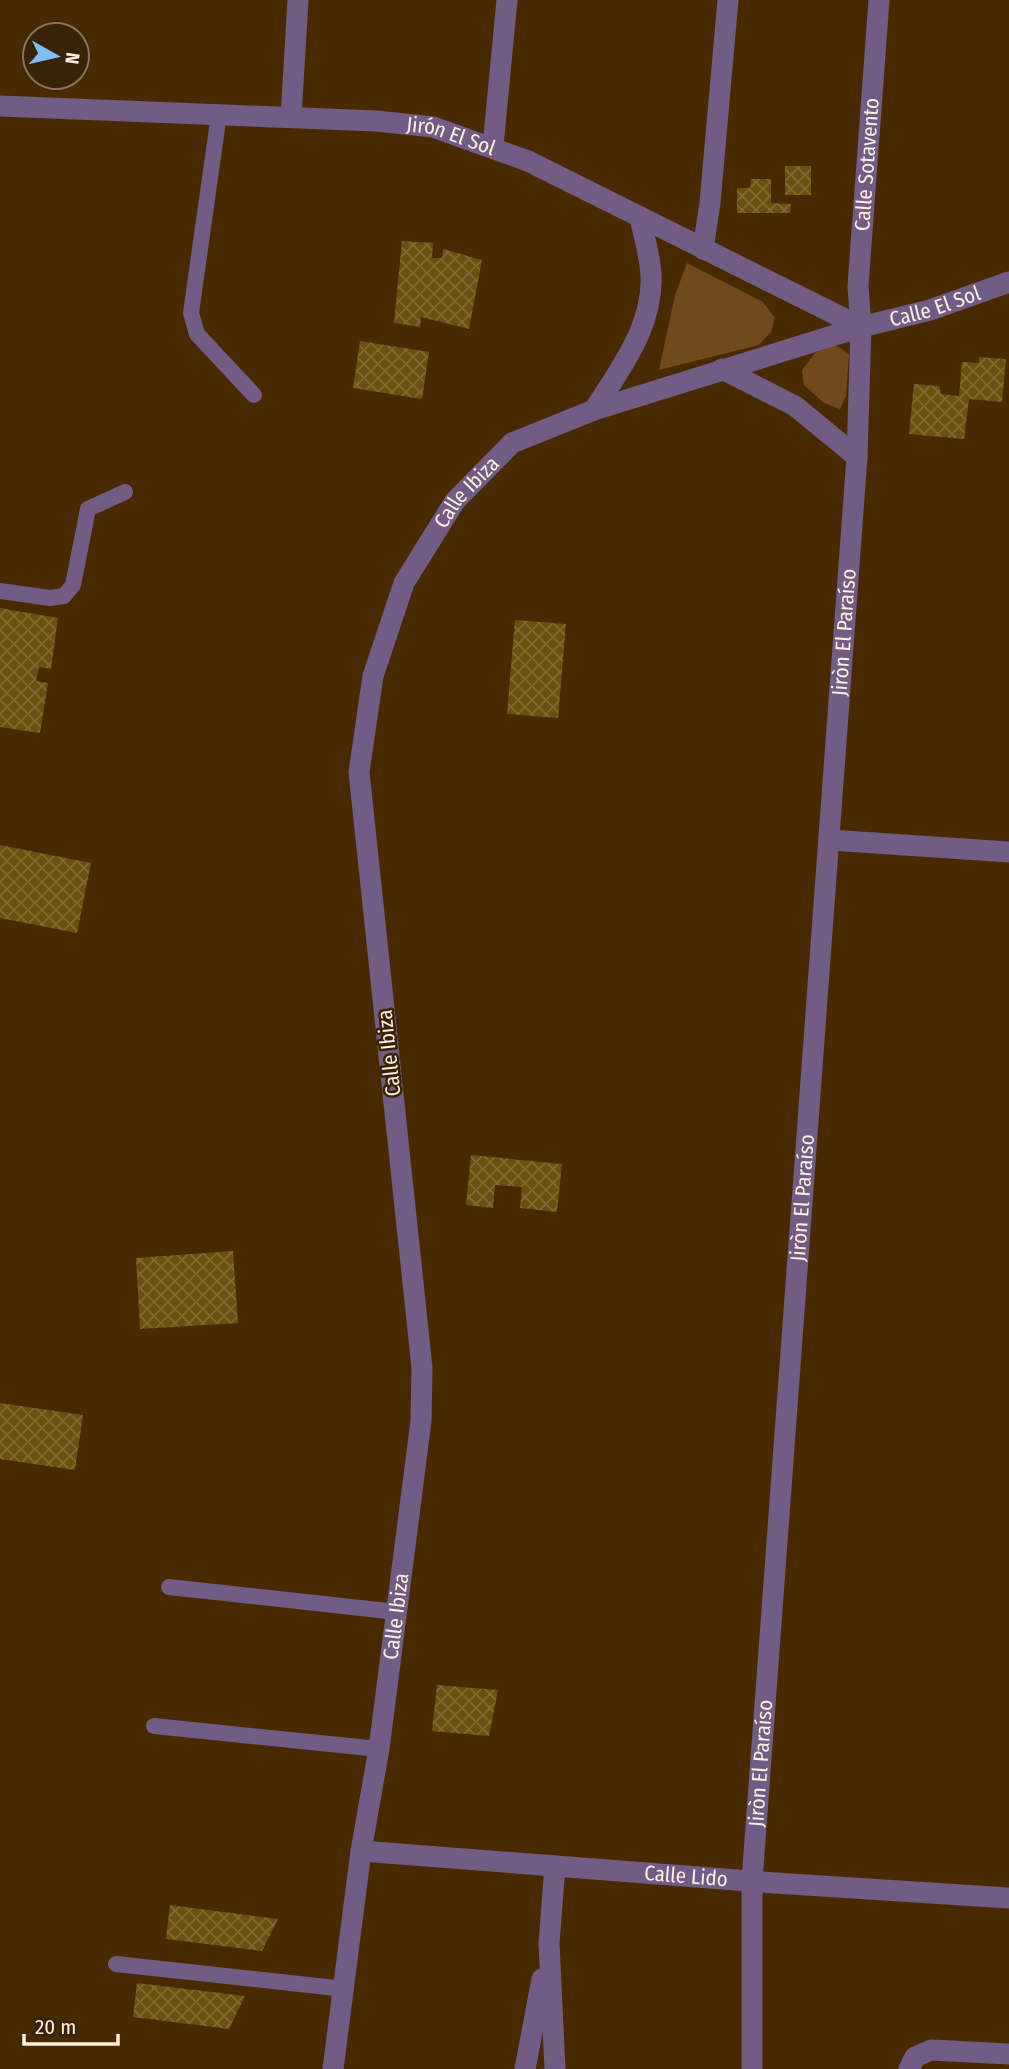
<svg xmlns="http://www.w3.org/2000/svg" width="1009" height="2069" viewBox="0 0 1009 2069" font-family="'Fira Sans Condensed',sans-serif">
<style>
.grass{fill:#704a1c}
.building{fill:url(#building-cross-hatch)}
.lines{fill:none;stroke-linecap:round;stroke-linejoin:round}
.lane{stroke:#705c84;stroke-width:16}
.street{stroke:#705c84;stroke-width:21}
.labels{text-anchor:middle;stroke-width:5;stroke-linejoin:round;paint-order:stroke}
.street-label{font-size:21px;fill:#feefe0;stroke:#382208}
</style>
<defs>
<pattern id="building-cross-hatch" width="8" height="8" patternUnits="userSpaceOnUse" patternTransform="scale(1.75)"><rect width="8" height="8" fill="#68510e"/><path d="M0 0l8 8M0 8l8-8" fill="none" stroke="#7f6a31"/></pattern>
</defs>
<rect width="100%" height="100%" fill="#482a01"/>
<g class="grass">
<path d="M687 263 763 302 775 318 771 332 759 345 659 370 675 295Z"/>
<path d="M835 345 849 354 846 396 840 409 824 403 804 385 802 370 815 353Z"/>
</g>
<g class="building">
<rect x="785" y="166" width="26" height="29"/>
<path d="M751 179H771V203L791 204 790 213H737V188H750Z"/>
<path d="M402 241 433 243 432 258H442L443 249 482 260 469 329 421 317 420 327 394 323Z"/>
<path d="M360 341 429 352 422 399 353 388Z"/>
<path d="M979 357 1006 359 1002 402 969 399 964 439 909 434 914 384 939 386 941 394 959 396 962 362 979 363Z"/>
<path d="M0 608 58 618 51 669 39 667 36 681 48 683 40 733 0 727Z"/>
<path d="M515 620 566 624 558 718 507 714Z"/>
<path d="M0 845 91 863 77 933 0 918Z"/>
<path d="M471 1155 562 1164 557 1212 520 1208 522 1187 495 1185 493 1208 466 1205Z"/>
<path d="M233 1251 238 1323 140 1329 136 1258Z"/>
<path d="M0 1403 83 1415 75 1470 0 1459Z"/>
<path d="M437 1685 498 1690 489 1736 432 1731Z"/>
<path d="M170 1905 278 1919 262 1951 166 1939Z"/>
<path d="M137 1983 245 1996 229 2029 133 2017Z"/>
</g>
<g class="lines">
<g class="lane">
<path d="M219 114 191 313 197 334 254 395"/>
<path d="M0 591 50 598 64 596 73 585 88 509 125 492"/>
<path d="M169 1587 397 1612"/>
<path d="M154 1726 379 1749"/>
<path d="M116 1964 345 1989"/>
</g>
<g class="street">
<path id="s1" d="M0 106 376 121 433 127 528 161 861 327"/>
<path d="M291 117 298 0"/>
<path d="M493 146 507 0"/>
<path d="M703 249 710 203 728 0"/>
<path d="M722 369 795 406 857 457"/>
<path d="M594 410C622 366 658 320 650 265 648 249 643 233 640 217"/>
<path d="M830 840 1009 852"/>
<path id="s2" d="M361 1851 775 1883 1009 1898"/>
<path id="s3" d="M333 2069 361 1851 379 1749 421 1421 422 1368 359 772 373 676 404 583 455 501 512 443 594 410 861 327 930 310 1009 282"/>
<path d="M525 2069 542 1979"/>
<path d="M555 2069 549 1943 555 1866"/>
<path id="s4" d="M752 2069V1881L857 457 861 327 858 286 879 0"/>
<path d="M909 2069 915 2057 931 2050 1009 2054"/>
</g>
</g>
<g class="labels">
<g class="street-label">
<text dy="7" stroke="none"><textPath href="#s1" startOffset="453">Jirón El Sol</textPath></text>
<text dy="7" stroke="none"><textPath href="#s4" startOffset="1909">Calle Sotavento</textPath></text>
<text dy="7" stroke="none"><textPath href="#s3" startOffset="2124">Calle El Sol</textPath></text>
<text dy="7" stroke="none"><textPath href="#s3" startOffset="1612">Calle Ibiza</textPath></text>
<text dy="7" stroke="none"><textPath href="#s4" startOffset="1440">Jiròn El Paraíso</textPath></text>
<text transform="translate(389 1053) rotate(-96)" y="7">Calle Ibiza</text>
<text dy="7" stroke="none"><textPath href="#s4" startOffset="873">Jiròn El Paraíso</textPath></text>
<text dy="7" stroke="none"><textPath href="#s3" startOffset="457">Calle Ibiza</textPath></text>
<text dy="7" stroke="none"><textPath href="#s4" startOffset="306">Jiròn El Paraíso</textPath></text>
<text dy="7" stroke="none"><textPath href="#s2" startOffset="326">Calle Lido</textPath></text>
</g>
</g>
<g transform="translate(56 56) rotate(98)"><circle r="33" fill="#382208" stroke="#87745e" stroke-width="2"/>
<path d="M0-5L12 26L0 18L-12 26Z" fill="#7dbef9"/>
<text y="-10" font-size="19" font-weight="bold" text-anchor="middle" fill="#feefe0">N</text>
</g>
<path d="M24 2034v10h94v-10" fill="none" stroke="#feefe0" stroke-width="3.5"/>
<text x="35" y="2034" font-size="21" fill="#feefe0" stroke="#382208" stroke-width="5" paint-order="stroke">20 m</text>
</svg>
